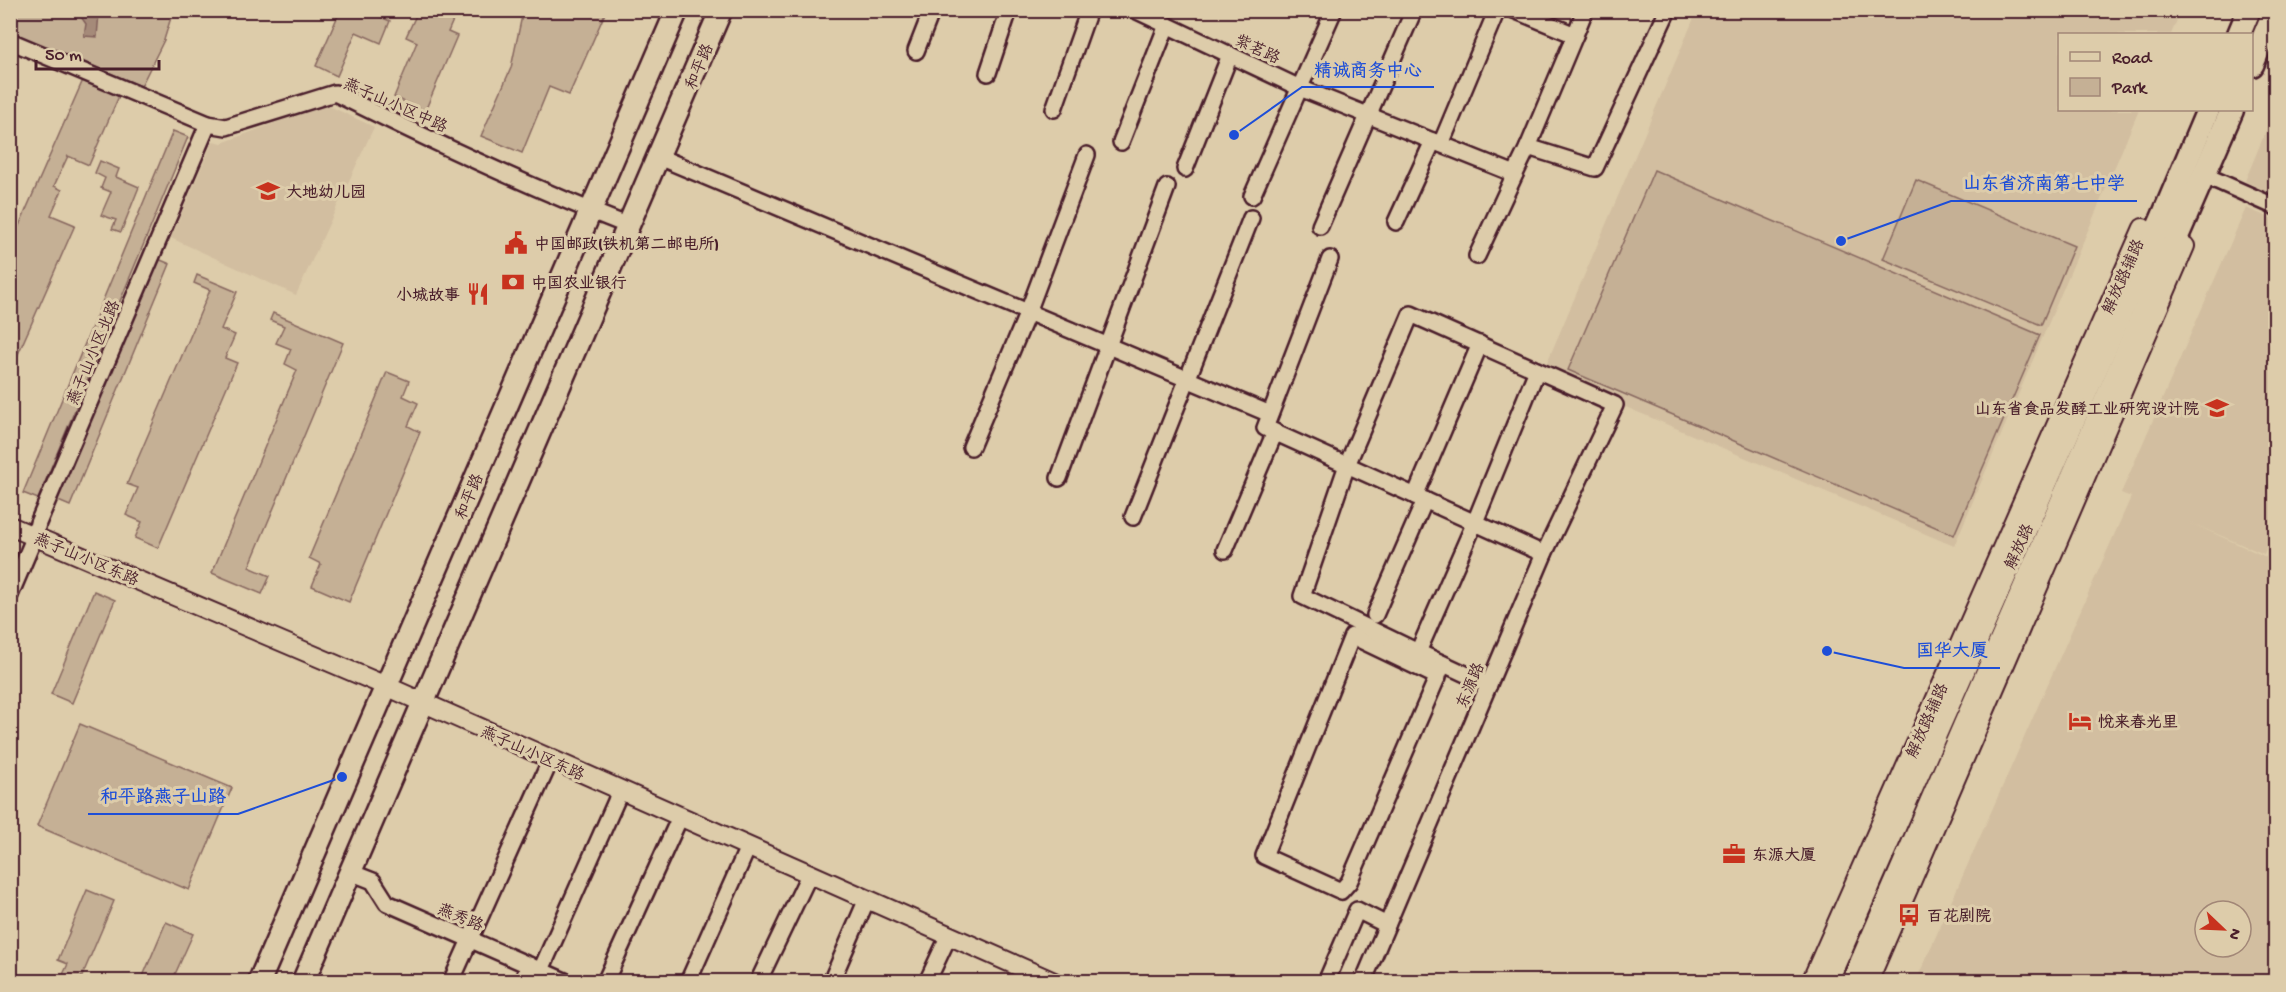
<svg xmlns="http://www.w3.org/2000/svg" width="2286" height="992" viewBox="0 0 2286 992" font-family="'Gochi Hand','LXGW WenKai TC',sans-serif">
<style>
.built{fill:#d2bea0;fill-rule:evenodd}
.green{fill:#c5b095;stroke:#886860;stroke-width:1.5}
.water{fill:#a58a79;stroke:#815f5a;stroke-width:1.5}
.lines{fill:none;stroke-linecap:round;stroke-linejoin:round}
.minor-casing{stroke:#4a1f2b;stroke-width:20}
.tertiary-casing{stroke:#4a1f2b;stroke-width:22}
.secondary-casing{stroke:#4a1f2b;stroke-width:26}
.primary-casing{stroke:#4a1f2b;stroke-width:27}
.minor{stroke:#dca;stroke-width:15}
.tertiary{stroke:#dca;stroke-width:18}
.secondary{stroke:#dca;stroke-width:21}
.primary{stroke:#dca;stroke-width:22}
.labels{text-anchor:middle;stroke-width:6;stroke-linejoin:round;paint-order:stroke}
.street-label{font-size:16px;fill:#4a1f2b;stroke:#dca}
.poi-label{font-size:16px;font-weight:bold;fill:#4a1f2b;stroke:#dca;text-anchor:start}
.leader{fill:none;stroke:#1d4ed8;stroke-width:2}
.callout-dot{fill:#1d4ed8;stroke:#dca;stroke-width:2}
.callout-label{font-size:18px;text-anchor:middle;font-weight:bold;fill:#1d4ed8;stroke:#dca;stroke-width:6;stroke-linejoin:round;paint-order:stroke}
</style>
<rect width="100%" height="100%" fill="#dca"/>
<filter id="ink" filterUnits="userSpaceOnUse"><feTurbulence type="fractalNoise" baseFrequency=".0167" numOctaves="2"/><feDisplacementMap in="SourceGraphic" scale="12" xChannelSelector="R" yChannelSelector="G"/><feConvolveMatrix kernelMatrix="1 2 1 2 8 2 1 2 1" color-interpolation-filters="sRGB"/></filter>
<g filter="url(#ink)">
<g class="built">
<path d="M1762 10 1768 13 1769 10 2181 11 2171 34H2060V110H2139L1954 546 1543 372 1697 11Z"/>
<path d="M325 104 374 127 296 295 171 238 213 141 222 143Z"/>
<path d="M2275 109V195L2245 181Z"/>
<path d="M2246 208 2275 220V527L2264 554 2191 523 2275 561V981H1916L2131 497 2121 493ZM2205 911H2241V947H2205Z"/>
</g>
<g class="green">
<path d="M10 11H173L164 40 141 86 11 32Z"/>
<path d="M340 11H366L390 21 381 43 356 32 337 76 316 66Z"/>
<path d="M418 11H457L448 32 457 36 425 111 394 97 417 42 406 37Z"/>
<path d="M523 11H606L569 95 549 87 522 153 481 136 511 68Z"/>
<path d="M83 80 119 96 89 165 68 156 54 186 62 190 51 215 75 225 11 370V244Z"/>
<path d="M173 131 188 137 38 499 23 493Z"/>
<path d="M100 161 119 169 116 177 139 187 121 232 112 229 116 220 101 215 111 192 101 188 105 178 95 173Z"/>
<path d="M1654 170 2040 335 1954 535 1568 370Z"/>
<path d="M1916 180 2074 246 2041 325 1883 259Z"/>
<path d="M156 258 170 264 70 506 56 500Z"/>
<path d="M197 275 237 292 221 329 235 335 225 358 237 363 158 548 135 538 142 522 126 515 138 488 127 484 210 290 194 283Z"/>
<path d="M273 313 343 343 249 567 270 576 262 594 212 573 297 370 285 364 291 349 276 343 284 326 270 320Z"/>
<path d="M387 372 409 381 403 396 418 403 408 426 420 432 349 602 312 586 321 564 309 558Z"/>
<path d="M94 591 115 600 72 703 51 694Z"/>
<path d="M80 724 232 788 189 890 37 826Z"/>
<path d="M87 890 114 901 80 981H60L68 964 58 960Z"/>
<path d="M166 922 193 934 172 981H141Z"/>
</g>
<path class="water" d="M77 11H102L99 13 97 37 84 36 86 24Z"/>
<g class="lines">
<g class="minor-casing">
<g id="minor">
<path d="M1135 10 1300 88 1515 174 1528 147 1595 168 1668 10"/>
<path d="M1514 10 1575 35 1585 10"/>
<path d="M10 41 208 124 226 127 335 93C431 141 529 187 629 226"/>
<path d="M916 51 932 10"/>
<path d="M988 73 1009 10"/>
<path d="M1054 109 1089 10"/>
<path d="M1121 142 1167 25"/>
<path d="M1441 144 1497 10"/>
<path d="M1528 147 1575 35"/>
<path d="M659 157 1270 414"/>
<path d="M1185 169 1230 55"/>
<path d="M2204 175 2276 207"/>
<path d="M1252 196 1334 10"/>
<path d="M1396 222 1433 141"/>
<path d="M1320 226 1414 10"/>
<path d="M1477 256 1515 174"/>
<path d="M1330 259 1265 428 1544 554"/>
<path d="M971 447 1028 312 1087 155"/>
<path d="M1059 478 1167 187"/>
<path d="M1415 496 1480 344"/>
<path d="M1133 517 1251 218"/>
<path d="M1225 550 1275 432 1268 429"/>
<path d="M10 595 35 536 38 523 208 124"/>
<path d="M1375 615 1425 500"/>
<path d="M1418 652 1489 685"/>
<path d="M1438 677 1352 636 1264 856 1341 891 1349 882 1443 664"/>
<path d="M350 872 373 881 387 903 567 982"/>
<path d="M541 970 616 801 619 790"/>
<path d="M451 982 551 759"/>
<path d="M522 982 529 965"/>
<path d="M605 982 680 817"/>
<path d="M688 982 748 847"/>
<path d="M758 982 810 873"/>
<path d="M831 982 867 899"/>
<path d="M927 982 949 935"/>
<path d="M1326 982 1357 910 1387 925"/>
<path d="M1363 982 1544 554 1615 405 1411 314 1347 465 1302 596 1418 652 1475 522 1537 370"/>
</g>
</g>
<g class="tertiary-casing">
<g id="tertiary">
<path d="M10 526 386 686 1054 982"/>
<path d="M1811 982 2143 228"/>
<path d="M1868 982 2185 246"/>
</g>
</g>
<g class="secondary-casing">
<g id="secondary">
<path d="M259 982 677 10"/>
<path d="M303 982 721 10"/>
</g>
</g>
<g class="primary-casing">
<g id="primary">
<path d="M2239 34 2249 10"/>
<path d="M2252 65 2275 10"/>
<path d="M1826 982 2162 219 2208 110"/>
<path d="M1853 982 2232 110"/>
</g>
</g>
<use href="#minor" class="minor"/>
<use href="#tertiary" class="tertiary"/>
<use href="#secondary" class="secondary"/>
<use href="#primary" class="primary"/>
</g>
</g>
<defs>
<g id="school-bare" transform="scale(1.8)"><path d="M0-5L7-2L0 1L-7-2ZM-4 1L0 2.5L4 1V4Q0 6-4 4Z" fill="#c8321e" stroke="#dca" stroke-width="2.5" paint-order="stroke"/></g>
<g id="civic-bare" transform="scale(1.8)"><path d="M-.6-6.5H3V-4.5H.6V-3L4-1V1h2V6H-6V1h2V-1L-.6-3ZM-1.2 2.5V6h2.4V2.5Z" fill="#c8321e" stroke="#dca" stroke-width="2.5" paint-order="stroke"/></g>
<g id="bank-bare" transform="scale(1.8)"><path d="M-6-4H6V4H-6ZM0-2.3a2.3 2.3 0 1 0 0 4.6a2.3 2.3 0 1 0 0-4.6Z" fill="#c8321e" stroke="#dca" stroke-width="2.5" paint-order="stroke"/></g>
<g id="restaurant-bare" transform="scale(1.8)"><path d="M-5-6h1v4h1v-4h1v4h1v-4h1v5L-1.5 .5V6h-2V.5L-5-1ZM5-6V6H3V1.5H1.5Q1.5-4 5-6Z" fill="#c8321e" stroke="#dca" stroke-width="2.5" paint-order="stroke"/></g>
<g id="university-bare" transform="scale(1.8)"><path d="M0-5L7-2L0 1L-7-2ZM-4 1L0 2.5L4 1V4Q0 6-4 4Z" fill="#c8321e" stroke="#dca" stroke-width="2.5" paint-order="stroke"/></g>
<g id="hotel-bare" transform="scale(1.8)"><path d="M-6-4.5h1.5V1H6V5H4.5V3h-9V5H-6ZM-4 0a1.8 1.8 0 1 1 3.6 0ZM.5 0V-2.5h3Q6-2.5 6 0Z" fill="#c8321e" stroke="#dca" stroke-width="2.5" paint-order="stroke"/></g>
<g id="office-bare" transform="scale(1.8)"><path d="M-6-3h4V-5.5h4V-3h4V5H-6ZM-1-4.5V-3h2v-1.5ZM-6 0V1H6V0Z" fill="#c8321e" stroke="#dca" stroke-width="2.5" paint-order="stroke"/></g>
<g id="bus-bare" transform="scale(1.8)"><path d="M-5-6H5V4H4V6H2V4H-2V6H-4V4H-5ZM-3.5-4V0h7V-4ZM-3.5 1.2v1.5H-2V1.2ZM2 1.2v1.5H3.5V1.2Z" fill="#c8321e" stroke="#dca" stroke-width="2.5" paint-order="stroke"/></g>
</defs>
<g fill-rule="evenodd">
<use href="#school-bare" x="268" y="191"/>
<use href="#civic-bare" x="516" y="243"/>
<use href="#bank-bare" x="513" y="282"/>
<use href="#restaurant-bare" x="478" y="294"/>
<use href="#university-bare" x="2217" y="408"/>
<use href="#hotel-bare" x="2080" y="721"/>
<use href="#office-bare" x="1734" y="854"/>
<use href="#bus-bare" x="1909" y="915"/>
</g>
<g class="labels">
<g class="street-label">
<text transform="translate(1258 48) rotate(25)" y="6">紫茗路</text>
<text transform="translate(698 66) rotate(-67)" y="6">和平路</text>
<text transform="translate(396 104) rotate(24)" y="6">燕子山小区中路</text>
<text transform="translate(2122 276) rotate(-66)" y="6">解放路辅路</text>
<text transform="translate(92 352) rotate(-67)" y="6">燕子山小区北路</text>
<text transform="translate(468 496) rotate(-67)" y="6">和平路</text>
<text transform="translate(2018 546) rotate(-66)" y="6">解放路</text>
<text transform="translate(87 558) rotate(23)" y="6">燕子山小区东路</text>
<text transform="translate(1469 685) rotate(-67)" y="6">东源路</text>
<text transform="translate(1926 720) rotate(-66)" y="6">解放路辅路</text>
<text transform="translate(533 752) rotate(24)" y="6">燕子山小区东路</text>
<text transform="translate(461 916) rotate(23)" y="6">燕秀路</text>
</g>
<g class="poi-label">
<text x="286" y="197">大地幼儿园</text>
<text x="534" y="249">中国邮政(铁机第二邮电所)</text>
<text x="531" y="288">中国农业银行</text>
<text x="460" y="300" text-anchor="end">小城故事</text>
<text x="2199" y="414" text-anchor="end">山东省食品发酵工业研究设计院</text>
<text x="2098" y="727">悦来春光里</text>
<text x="1752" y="860">东源大厦</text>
<text x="1927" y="921">百花剧院</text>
</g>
</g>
<path class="leader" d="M1234 135L1302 87H1434M1841 241L1951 201H2137M1827 651L1904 668H2000M342 777L238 814H88"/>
<g class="callout-dot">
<circle cx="1234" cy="135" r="6"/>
<circle cx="1841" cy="241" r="6"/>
<circle cx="1827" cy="651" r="6"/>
<circle cx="342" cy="777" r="6"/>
</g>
<g class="callout-label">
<text x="1368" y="76">精诚商务中心</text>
<text x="2044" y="189">山东省济南第七中学</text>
<text x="1952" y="656">国华大厦</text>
<text x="163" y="802">和平路燕子山路</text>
</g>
<rect width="2286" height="992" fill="none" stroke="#dca" stroke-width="36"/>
<rect x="18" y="18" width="2250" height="956" fill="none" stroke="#4a1f2b" stroke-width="2" filter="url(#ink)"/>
<rect x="2058" y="33" width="195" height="78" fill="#ddccaa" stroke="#a28777" stroke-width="1.5"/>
<rect x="2070" y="52" width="30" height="9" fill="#ddccaa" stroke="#a28777" stroke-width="1.5"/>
<text x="2112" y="63" font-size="18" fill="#4a1f2b">Road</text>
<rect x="2070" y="78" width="30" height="18" fill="#c5b095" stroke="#a28777" stroke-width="1.5"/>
<text x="2112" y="93" font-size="18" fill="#4a1f2b">Park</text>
<g transform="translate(2223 929) rotate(113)"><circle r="28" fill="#ddccaa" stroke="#a28777" stroke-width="1.5"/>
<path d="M0-4.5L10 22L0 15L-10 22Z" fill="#c8321e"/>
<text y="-9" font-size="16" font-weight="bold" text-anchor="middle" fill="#4a1f2b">N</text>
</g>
<path d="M36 60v9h123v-9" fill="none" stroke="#4a1f2b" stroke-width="3"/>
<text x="45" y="60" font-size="18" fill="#4a1f2b" stroke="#ddccaa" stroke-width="4.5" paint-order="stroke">50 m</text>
</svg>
